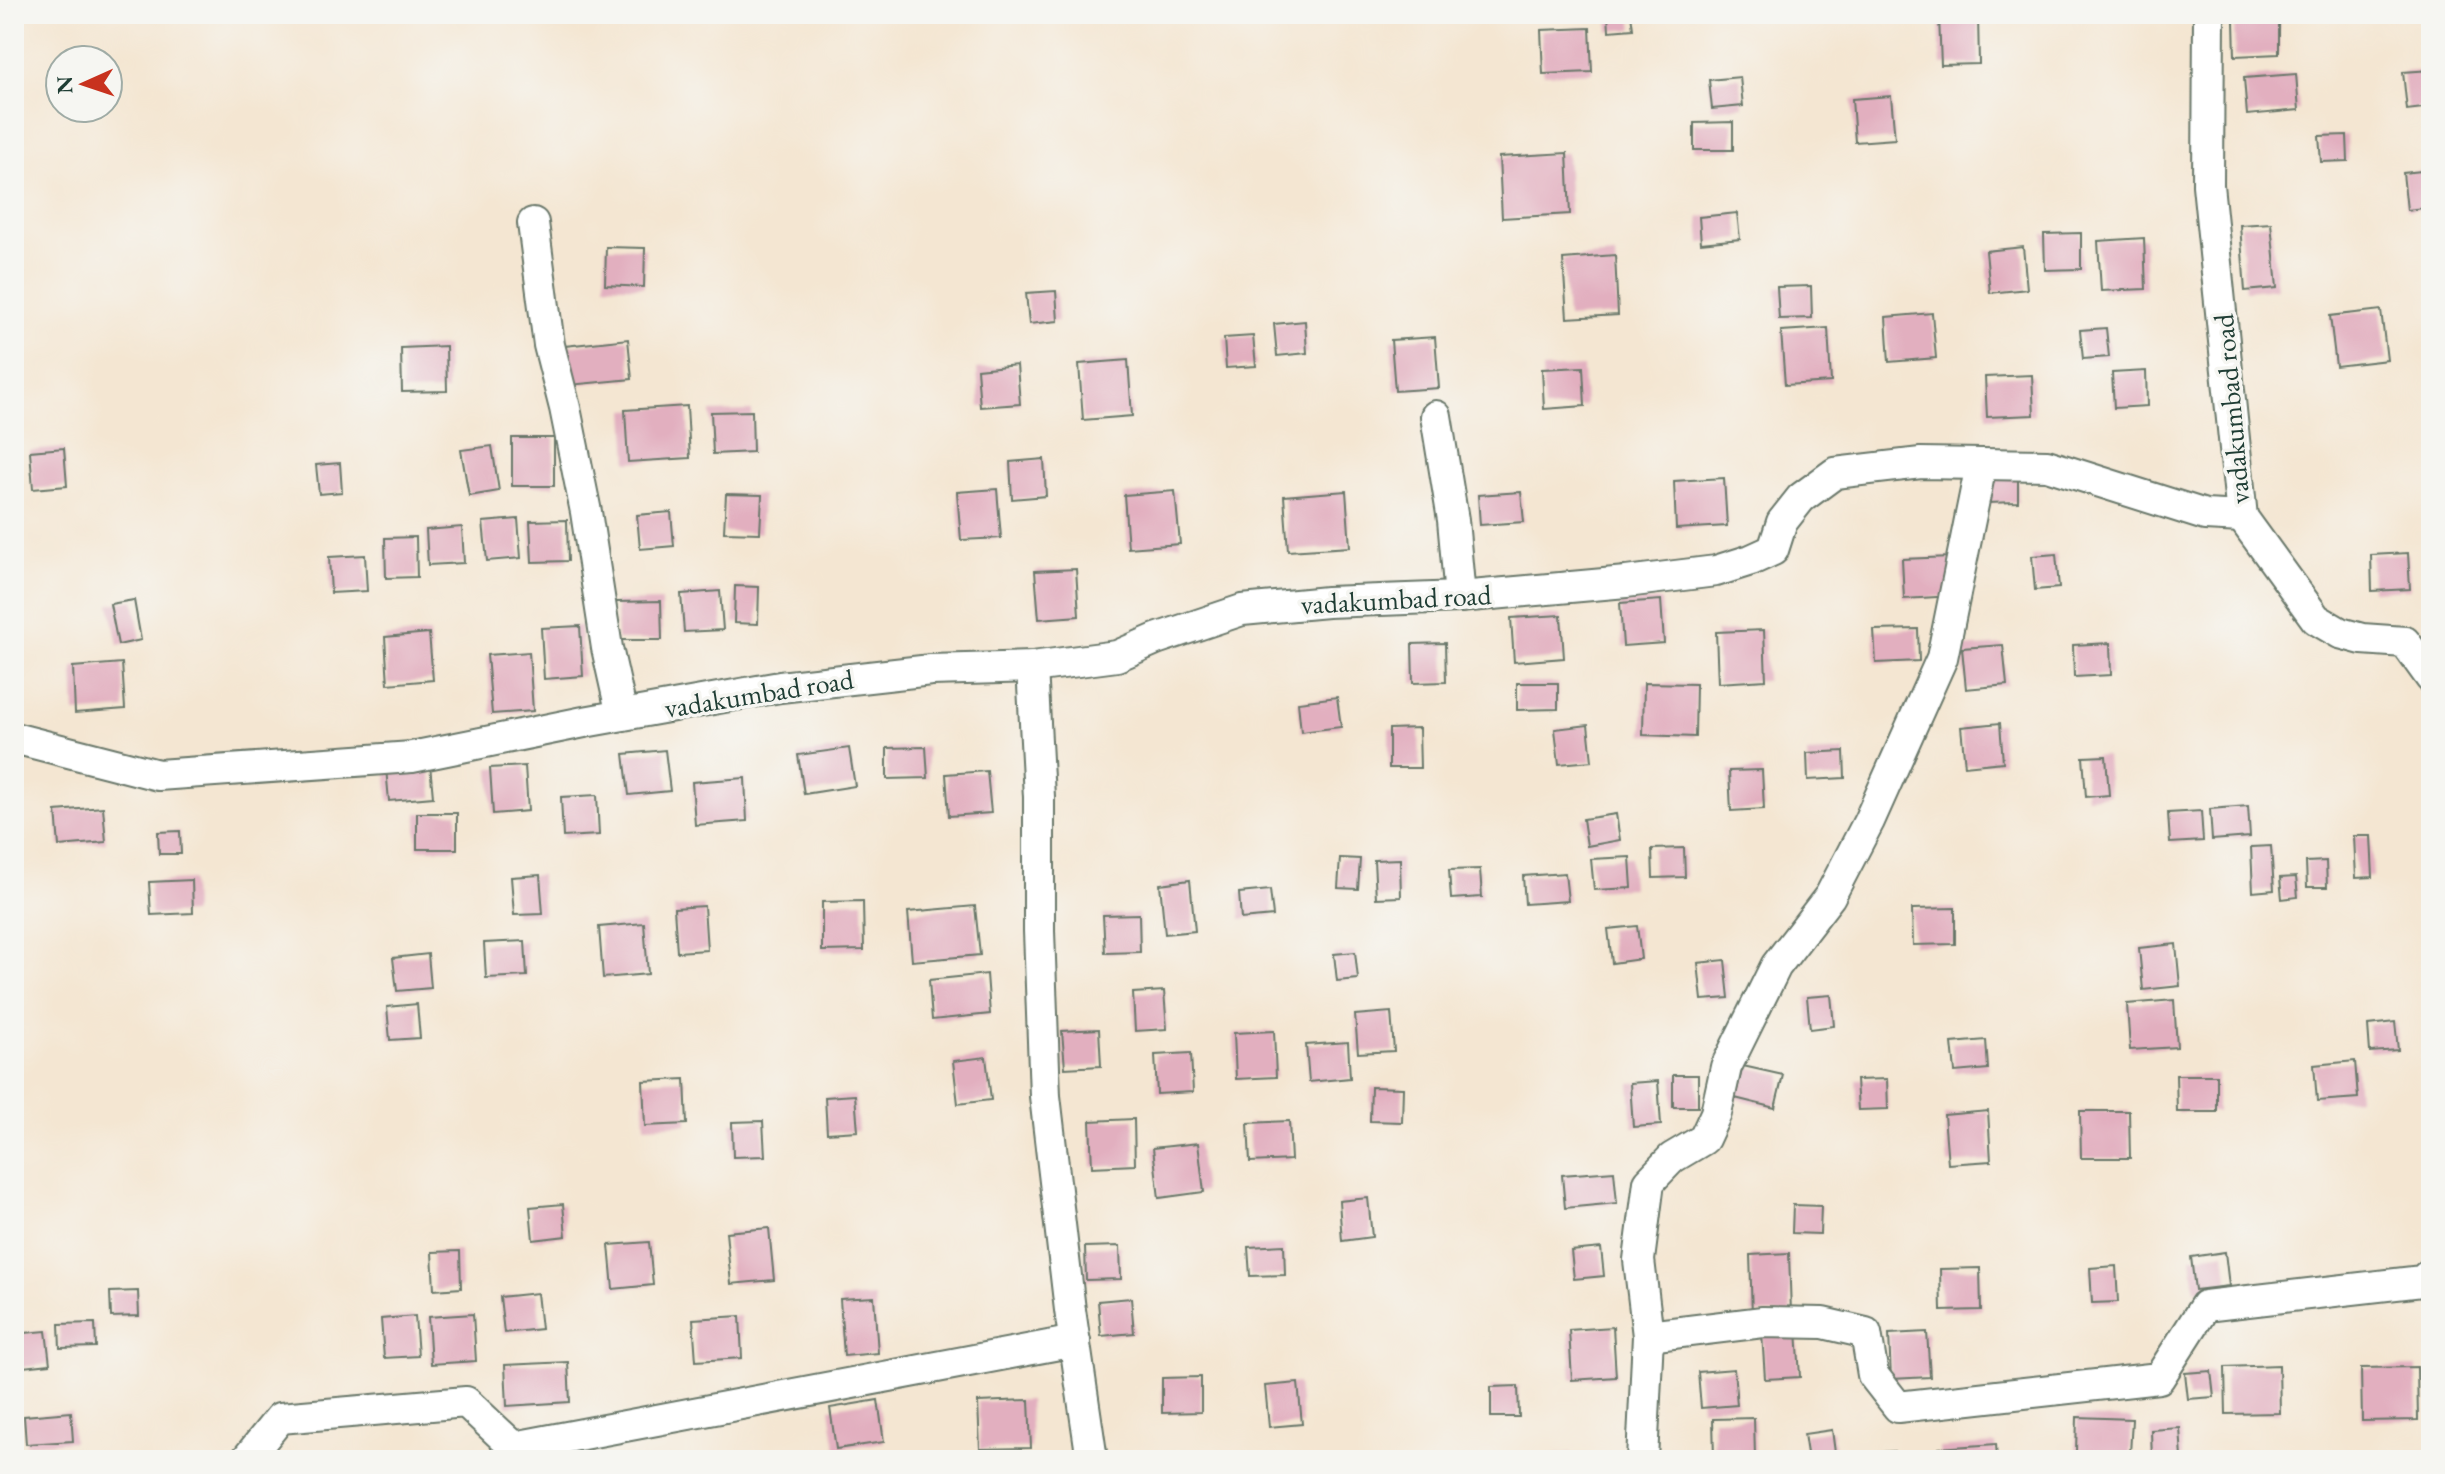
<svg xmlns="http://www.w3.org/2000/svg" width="2445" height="1474" viewBox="0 0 2445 1474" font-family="'EB Garamond',serif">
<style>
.building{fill:#e2afbf}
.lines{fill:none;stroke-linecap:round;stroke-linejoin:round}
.street-casing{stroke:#6a786b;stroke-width:34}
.street{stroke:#fff;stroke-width:30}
.labels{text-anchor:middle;stroke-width:7;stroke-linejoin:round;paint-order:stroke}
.street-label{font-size:28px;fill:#1f3d34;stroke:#f6f6f2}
</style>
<rect width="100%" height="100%" fill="#f6f6f2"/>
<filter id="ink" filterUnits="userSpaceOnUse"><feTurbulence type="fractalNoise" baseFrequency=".0125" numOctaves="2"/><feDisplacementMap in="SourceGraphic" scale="16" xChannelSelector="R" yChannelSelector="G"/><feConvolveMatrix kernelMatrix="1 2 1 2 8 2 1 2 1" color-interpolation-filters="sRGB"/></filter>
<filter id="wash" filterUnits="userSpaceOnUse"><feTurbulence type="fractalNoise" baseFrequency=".006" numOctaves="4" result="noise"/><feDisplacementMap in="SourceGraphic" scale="32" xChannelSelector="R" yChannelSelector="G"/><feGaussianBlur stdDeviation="1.8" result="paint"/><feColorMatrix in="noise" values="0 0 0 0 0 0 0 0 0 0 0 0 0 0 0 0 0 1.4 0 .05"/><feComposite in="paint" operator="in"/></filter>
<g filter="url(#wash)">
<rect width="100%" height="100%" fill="#f4e6d2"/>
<g id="blocks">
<g class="building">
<path d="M1608 14H1631L1633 29 1609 31Z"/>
<path d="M1978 16 1979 64 1941 65 1939 17Z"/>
<path d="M2279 20V54L2235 56 2234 21Z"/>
<path d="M1590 28 1592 72 1543 74 1541 30Z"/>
<path d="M2431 70V107L2407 110 2403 72Z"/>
<path d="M2296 74 2299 110 2247 115 2244 78Z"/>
<path d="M1740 77 1743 106 1712 109 1709 80Z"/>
<path d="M1891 96 1895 139 1855 142 1852 99Z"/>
<path d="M1733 122V150H1694V123Z"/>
<path d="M2347 135 2348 161 2321 162 2319 136Z"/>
<path d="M1567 153 1570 214 1502 218 1499 157Z"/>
<path d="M2431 170V207L2407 210 2403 173Z"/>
<path d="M1737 213 1740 239 1701 243 1699 217Z"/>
<path d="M2271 223 2277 288 2245 291 2240 225Z"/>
<path d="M2081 233V269L2045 270 2044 234Z"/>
<path d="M2144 238 2146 289 2101 291 2098 241Z"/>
<path d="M606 247 645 248 644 287 605 285Z"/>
<path d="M2023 247 2027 289 1990 293 1986 251Z"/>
<path d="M1615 255 1618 315 1567 318 1563 259Z"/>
<path d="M1811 286 1812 318 1779 319 1777 287Z"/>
<path d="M1056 291 1058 321 1029 324 1026 293Z"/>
<path d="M2381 310 2387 360 2336 366 2330 316Z"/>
<path d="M1932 313 1936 358 1889 362 1886 317Z"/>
<path d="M1305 321 1307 353 1277 356 1274 324Z"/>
<path d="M1828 328 1831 382 1785 385 1781 331Z"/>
<path d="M2106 328 2109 357 2083 359 2080 330Z"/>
<path d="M1253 336 1256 366 1226 368 1224 338Z"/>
<path d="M1435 337 1439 388 1395 391 1391 340Z"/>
<path d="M628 339 632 379 569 385 565 346Z"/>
<path d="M446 346 447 391 402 392 401 348Z"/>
<path d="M1128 360 1132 416 1083 420 1079 364Z"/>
<path d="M1017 365 1020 404 980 407 977 369Z"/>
<path d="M1583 367 1585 406 1544 409 1542 369Z"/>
<path d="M2146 371 2147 406 2114 408 2112 373Z"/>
<path d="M2032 375 2034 415 1987 417 1985 377Z"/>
<path d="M687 406 690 458 628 462 625 410Z"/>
<path d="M752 411 753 452 713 454 711 412Z"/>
<rect x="512" y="438" width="42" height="48"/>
<path d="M492 446 499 491 469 496 461 450Z"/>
<path d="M64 448 67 486 33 489 30 451Z"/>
<path d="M1044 459 1046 496 1012 499 1010 462Z"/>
<path d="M340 463 342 492 319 494 316 465Z"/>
<path d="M2018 475V502L1986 503 1985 476Z"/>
<path d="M1724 478 1727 526 1676 529 1674 481Z"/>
<path d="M997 489 1001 538 961 540 957 492Z"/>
<path d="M1175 491 1180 544 1128 548 1124 495Z"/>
<path d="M1346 491 1350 547 1288 551 1284 496Z"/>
<path d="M1521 492 1524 522 1480 525 1478 495Z"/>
<path d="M726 494 762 495 760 533 724 532Z"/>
<path d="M671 512 674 546 640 549 637 515Z"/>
<path d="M518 519 521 558 487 561 483 522Z"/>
<path d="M567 520 568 561 532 562 530 521Z"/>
<path d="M462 527 464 563 428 565 426 530Z"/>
<path d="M416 537 417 577 386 578 385 538Z"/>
<path d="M2408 553 2410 589 2372 591 2371 555Z"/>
<path d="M2056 554 2059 588 2035 590 2032 556Z"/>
<path d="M365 555 367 591 331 593 329 557Z"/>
<path d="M1951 557 1953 596 1904 599 1902 559Z"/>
<path d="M1076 569 1079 616 1039 619 1035 571Z"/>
<path d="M735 586 759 587 758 624 734 623Z"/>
<path d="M720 591 723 630 684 632 681 594Z"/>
<path d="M134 600 141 640 118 645 110 604Z"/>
<path d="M1661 600 1664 643 1623 646 1620 603Z"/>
<path d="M661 601 662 640H617L616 602Z"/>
<path d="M14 602H17L21 660 14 661Z"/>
<path d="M1561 615 1564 658 1514 662 1511 618Z"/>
<path d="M580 626 583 676 544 679 541 628Z"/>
<path d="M1918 629 1919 661 1876 663 1874 630Z"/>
<path d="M1764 630 1766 680 1718 683 1716 632Z"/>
<path d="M429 633 433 680 388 684 385 637Z"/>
<path d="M1445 643 1446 682 1413 683 1412 644Z"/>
<path d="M2110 643 2111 675 2074 677 2073 645Z"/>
<path d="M2003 645 2007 685 1966 689 1962 648Z"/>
<path d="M529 652 533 711 492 714 487 655Z"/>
<path d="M122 663 125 709 75 713 73 667Z"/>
<path d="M1517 683H1558V709L1517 710Z"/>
<path d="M1644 683 1696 684 1695 737 1643 735Z"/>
<path d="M1337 697 1341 727 1301 732 1298 702Z"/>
<path d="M2000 723 2003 762 1965 766 1961 727Z"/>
<path d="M1588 725 1592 761 1559 764 1555 729Z"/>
<path d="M1419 728 1420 768H1389V729Z"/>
<path d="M926 747 928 778 887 779V748Z"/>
<path d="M849 748 855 786 804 794 798 755Z"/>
<path d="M665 750 670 791 629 795 624 754Z"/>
<path d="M1844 751 1845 778 1808 780 1807 753Z"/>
<path d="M2106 756 2109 795 2086 797 2083 757Z"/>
<path d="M430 764 433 797 389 801 386 768Z"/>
<path d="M525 766 528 811 493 814 490 768Z"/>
<path d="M1762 770 1764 809 1731 811 1729 771Z"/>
<path d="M987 771 991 813 949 816 946 774Z"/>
<path d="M745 778 747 821 695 825 692 782Z"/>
<path d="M597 795 599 835 563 837 561 797Z"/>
<path d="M2248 806 2250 837 2212 840 2210 809Z"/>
<path d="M103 807 106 842 59 846 56 811Z"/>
<path d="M2201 811 2203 841 2170 843 2168 813Z"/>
<rect x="417" y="813" width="40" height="36"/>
<path d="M1616 814 1620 840 1587 846 1583 819Z"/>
<path d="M180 831 181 854H159L158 832Z"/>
<path d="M2354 836H2371L2373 877 2356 878Z"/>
<path d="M2271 846 2274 890 2253 892 2251 847Z"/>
<path d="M1684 848 1685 877 1653 878 1652 849Z"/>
<path d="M1630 857 1632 888 1594 890 1591 859Z"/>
<path d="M1340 858 1360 859 1358 889 1338 888Z"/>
<path d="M1400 859 1401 897 1376 898 1374 860Z"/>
<path d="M2326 861 2327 887H2307L2306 862Z"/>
<path d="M1480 869 1482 897 1451 899 1449 870Z"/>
<path d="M1565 873 1568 901 1525 904 1523 876Z"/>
<path d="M540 875 543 914 514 915 511 877Z"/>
<path d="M2296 877 2298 897 2282 899 2280 878Z"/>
<path d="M192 880 193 913 151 915 149 882Z"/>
<path d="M1190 880 1195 931 1165 934 1160 884Z"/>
<path d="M1270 890 1273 916 1241 919 1239 893Z"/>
<path d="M863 901 864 950 822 951V902Z"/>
<path d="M704 906 707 950 677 952 674 908Z"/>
<path d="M975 906 980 955 912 961 908 912Z"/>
<path d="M1955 908V944L1913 945 1912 909Z"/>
<path d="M1139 914 1140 952 1105 953 1103 915Z"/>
<path d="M644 923 648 974 603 978 599 927Z"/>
<path d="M1637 926 1641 959 1612 963 1608 929Z"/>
<path d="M525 941 527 976 486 978 484 943Z"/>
<path d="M2176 944 2180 986 2143 990 2139 948Z"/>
<path d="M1355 952 1358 979 1337 981 1334 954Z"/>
<path d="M428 954 431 988 397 991 393 958Z"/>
<path d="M1725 960 1729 998 1702 1000 1698 963Z"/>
<path d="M987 974 990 1014 932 1020 929 980Z"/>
<path d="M1164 991 1167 1029 1135 1031 1133 993Z"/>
<path d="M1831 995 1834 1026 1810 1029 1807 997Z"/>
<path d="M2174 1000 2177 1047 2130 1050 2127 1004Z"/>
<path d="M417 1004 420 1038 390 1040 387 1007Z"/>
<path d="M1391 1012 1394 1051 1358 1053 1355 1015Z"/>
<path d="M2395 1022 2398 1050 2370 1052 2368 1025Z"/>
<path d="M1099 1029 1101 1066 1065 1068 1062 1031Z"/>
<path d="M1274 1031 1276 1077 1236 1079 1234 1033Z"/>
<path d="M1986 1040 1988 1069 1955 1072 1952 1043Z"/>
<path d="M1348 1042 1350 1078 1309 1082 1306 1045Z"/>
<path d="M1191 1053 1193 1092 1157 1094 1155 1055Z"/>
<path d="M986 1057 991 1100 958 1104 953 1061Z"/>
<path d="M2355 1061 2358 1098 2317 1101 2314 1065Z"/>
<path d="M1743 1066 1783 1075 1775 1108 1735 1098Z"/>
<rect x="1673" y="1075" width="25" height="32"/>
<path d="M2176 1075H2217V1112H2177Z"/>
<path d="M685 1079 687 1124 645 1126 643 1081Z"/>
<path d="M1887 1079 1888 1109 1858 1110 1856 1080Z"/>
<path d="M1658 1081 1661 1125 1633 1127 1630 1083Z"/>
<path d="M1371 1087 1403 1088 1402 1122 1370 1121Z"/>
<path d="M855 1095 858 1131 827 1133 825 1097Z"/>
<path d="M1988 1111 1991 1161 1948 1164 1944 1115Z"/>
<path d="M2080 1111H2129L2130 1158H2081Z"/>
<path d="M1134 1119 1135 1165 1092 1167 1090 1121Z"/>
<path d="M763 1121 765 1156 733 1157 732 1122Z"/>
<path d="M1289 1121 1291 1160 1250 1162 1248 1123Z"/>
<path d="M1198 1143 1204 1192 1159 1198 1153 1148Z"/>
<path d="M1614 1171 1617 1203 1565 1208 1562 1175Z"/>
<path d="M1368 1198 1372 1237 1342 1241 1339 1201Z"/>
<path d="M563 1204 566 1236 533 1240 530 1207Z"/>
<path d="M1793 1205 1821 1206 1820 1234 1792 1233Z"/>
<path d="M769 1228 774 1280 731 1284 726 1232Z"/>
<path d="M649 1242 653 1285 613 1289 609 1245Z"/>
<path d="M1284 1245 1285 1275 1250 1276 1248 1247Z"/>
<path d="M1120 1246 1121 1279 1086 1280 1085 1247Z"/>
<path d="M1601 1248 1604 1276 1574 1279 1571 1251Z"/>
<path d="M460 1251 461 1288 434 1290 432 1252Z"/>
<path d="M2225 1252 2229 1286 2195 1290 2191 1257Z"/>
<path d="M1789 1253 1791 1313 1752 1314 1750 1255Z"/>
<path d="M2116 1266 2118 1302 2092 1303 2090 1268Z"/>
<path d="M1980 1268 1981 1310 1941 1311 1940 1269Z"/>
<path d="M138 1291 139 1316 111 1317 110 1292Z"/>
<path d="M537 1293 541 1329 504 1333 500 1297Z"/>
<path d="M874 1297 878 1353 844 1356 840 1299Z"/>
<path d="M1131 1298 1134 1333 1101 1336 1098 1301Z"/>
<path d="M473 1314 476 1361 431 1364 428 1317Z"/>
<path d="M415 1316 418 1356 384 1358 381 1319Z"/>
<path d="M740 1316 742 1358 696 1361 693 1319Z"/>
<path d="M95 1323 96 1347 60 1348 59 1324Z"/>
<path d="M1613 1327 1616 1377 1572 1380 1569 1330Z"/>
<path d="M1797 1330 1800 1377 1765 1379 1762 1333Z"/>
<path d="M46 1331 50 1364 14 1368V1334Z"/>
<path d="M1927 1332 1930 1377 1891 1379 1889 1334Z"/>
<path d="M568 1362 570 1402 507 1406 505 1365Z"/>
<path d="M2279 1365 2280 1413 2226 1414 2225 1367Z"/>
<path d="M2417 1367 2418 1420 2362 1421 2361 1368Z"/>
<path d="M1734 1369 1737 1405 1701 1408 1698 1372Z"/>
<path d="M2211 1371 2214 1397 2188 1399 2185 1373Z"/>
<path d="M1201 1377V1412L1162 1413V1378Z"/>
<path d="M1298 1383 1302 1424 1269 1427 1265 1386Z"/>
<path d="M1518 1386 1519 1417H1491V1387Z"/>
<path d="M878 1400 884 1442 836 1449 830 1408Z"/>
<path d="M1029 1400 1031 1448 980 1449 978 1402Z"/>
<path d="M71 1412 73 1441 26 1444 24 1416Z"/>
<path d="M2077 1417 2132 1419 2130 1454 2076 1452Z"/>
<path d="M1754 1418 1755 1457 1714 1458 1713 1419Z"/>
<path d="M2180 1428 2182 1458 2152 1460 2151 1430Z"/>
<path d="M1832 1430 1836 1460H1808L1804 1434Z"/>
<path d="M1996 1444 1997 1460H1940L1939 1448Z"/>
<path d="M1894 1451V1460H1856V1454Z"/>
<path d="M1571 1453V1460H1538L1537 1457Z"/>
</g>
</g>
</g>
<g filter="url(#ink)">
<use href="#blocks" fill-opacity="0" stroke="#6a786b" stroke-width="2"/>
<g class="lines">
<g class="street-casing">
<g id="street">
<path d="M533 223 549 345 565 408 586 512 607 648 622 715"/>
<path d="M1436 416 1453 520 1460 597"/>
<path d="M2242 517 2316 619 2340 633 2362 639 2405 642 2431 678"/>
<path d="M1032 667 1039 797V931L1045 1096 1070 1310 1092 1460"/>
<path d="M14 738 158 775 412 757 584 722 780 687 931 670 1032 667 1117 656 1156 639 1242 610 1327 602 1460 597 1626 582 1716 571 1751 560 1773 550 1782 522 1801 498 1835 473 1921 463 2047 465 2205 515 2242 517 2208 185 2209 14"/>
<path d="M1648 1336 1763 1322 1823 1323 1866 1333 1873 1375 1898 1407 2159 1378 2205 1306 2422 1281 2431 1273"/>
<path d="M246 1460 280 1418 466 1402 514 1447 1075 1341"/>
<path d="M1642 1460 1648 1336 1639 1260 1649 1182 1672 1158 1704 1139 1716 1113 1726 1067 1776 966 1830 896 1869 821 1942 658 1981 465"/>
</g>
</g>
<use href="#street" class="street"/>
</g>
</g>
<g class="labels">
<g class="street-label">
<text transform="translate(2231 409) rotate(-95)" y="10">vadakumbad road</text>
<text transform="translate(1396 599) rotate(-3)" y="10">vadakumbad road</text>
<text transform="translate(759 693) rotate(-9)" y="10">vadakumbad road</text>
</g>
</g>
<rect width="2445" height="1474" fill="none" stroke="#f6f6f2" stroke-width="48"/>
<g transform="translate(84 84) rotate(267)"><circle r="38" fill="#f6f6f2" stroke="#a0aca6" stroke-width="2"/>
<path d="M0-6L14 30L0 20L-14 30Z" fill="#c8321e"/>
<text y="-12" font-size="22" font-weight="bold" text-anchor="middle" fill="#1f3d34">N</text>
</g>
</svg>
